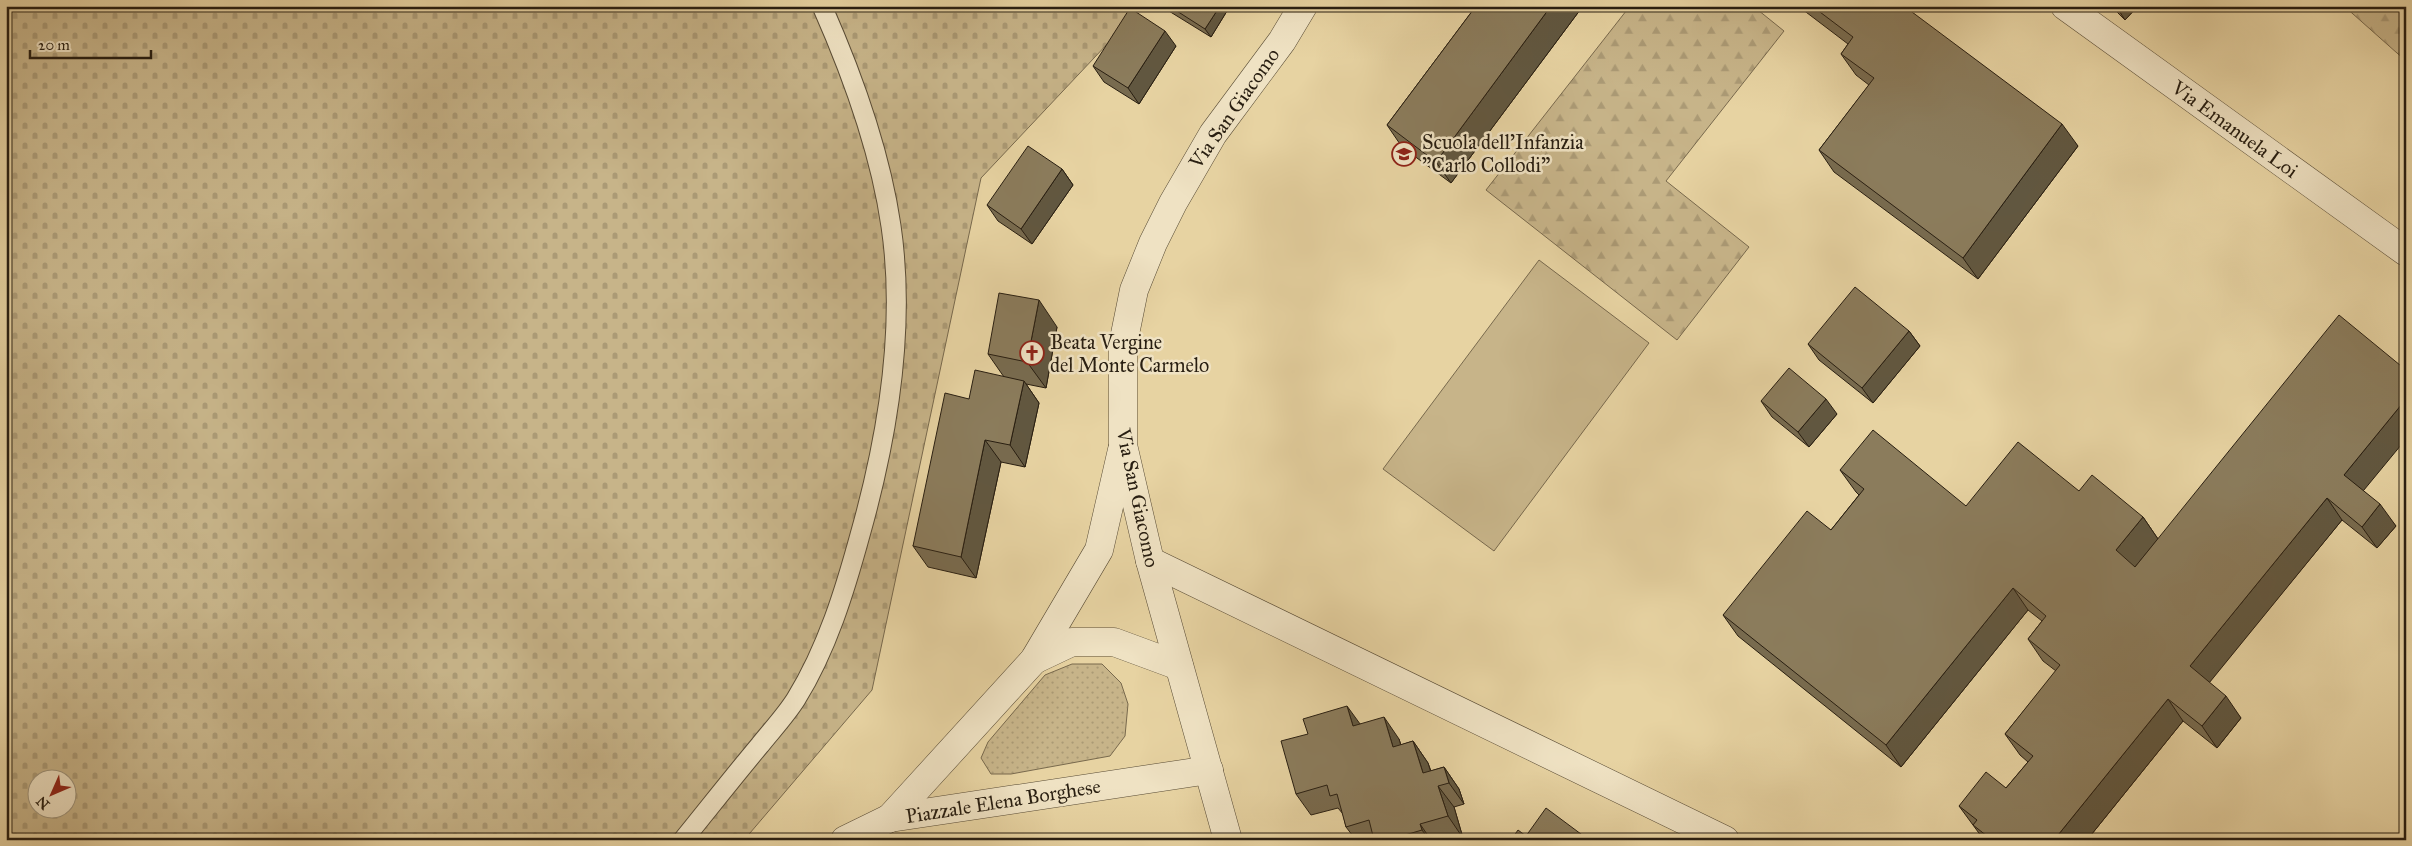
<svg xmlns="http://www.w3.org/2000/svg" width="2412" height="846" viewBox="0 0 2412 846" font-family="'IM FELL Great Primer',serif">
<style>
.green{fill:url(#green-dots);stroke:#78694d}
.forest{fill:url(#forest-firs);stroke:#78694d}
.cemetery{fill:url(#cemetery-stones);stroke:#78694d;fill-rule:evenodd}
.pitch{fill:#c7b489;stroke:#78694d}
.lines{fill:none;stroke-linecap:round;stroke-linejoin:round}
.lane-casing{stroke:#584b35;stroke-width:21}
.street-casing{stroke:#584b35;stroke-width:29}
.lane{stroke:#efe2c3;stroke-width:19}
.street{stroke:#efe2c3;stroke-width:28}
.wall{fill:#786b4f;stroke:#281e11}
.shaded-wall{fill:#615740;stroke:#281e11}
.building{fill:#8b7c5c;stroke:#281e11}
.labels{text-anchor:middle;stroke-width:5;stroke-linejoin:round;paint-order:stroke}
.street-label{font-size:20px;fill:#281e11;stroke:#efe2c3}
.poi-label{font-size:20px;fill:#281e11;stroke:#efe2c3;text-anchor:start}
</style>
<defs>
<pattern id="green-dots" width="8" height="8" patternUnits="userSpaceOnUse" patternTransform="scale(1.25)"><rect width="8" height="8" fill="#c7b489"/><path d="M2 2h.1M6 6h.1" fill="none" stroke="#ab9a75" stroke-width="1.8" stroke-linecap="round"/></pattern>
<pattern id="forest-firs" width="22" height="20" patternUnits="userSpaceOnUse" patternTransform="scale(1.25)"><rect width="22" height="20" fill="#c7b489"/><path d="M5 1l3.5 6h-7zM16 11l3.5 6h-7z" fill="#ab9a75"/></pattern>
<pattern id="cemetery-stones" width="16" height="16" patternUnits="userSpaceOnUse" patternTransform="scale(1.25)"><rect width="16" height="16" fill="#c7b489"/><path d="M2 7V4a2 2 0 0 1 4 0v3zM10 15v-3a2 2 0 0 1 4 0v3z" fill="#ab9a75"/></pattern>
</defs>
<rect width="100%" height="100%" fill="#e7d3a2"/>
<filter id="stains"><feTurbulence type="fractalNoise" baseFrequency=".004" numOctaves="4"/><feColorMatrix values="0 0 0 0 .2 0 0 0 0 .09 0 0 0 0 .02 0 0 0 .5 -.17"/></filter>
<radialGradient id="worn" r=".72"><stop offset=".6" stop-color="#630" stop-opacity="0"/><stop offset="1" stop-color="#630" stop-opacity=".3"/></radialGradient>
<path class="green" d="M1072 664H1102L1121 683 1128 704 1125 736 1110 756 1011 774H991L981 758 988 742 1045 675Z"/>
<g class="forest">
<path d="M1630 6H1753L1784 31 1666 181 1749 247 1677 340 1486 190Z"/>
<path d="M2344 6H2406V61Z"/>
</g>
<path class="cemetery" d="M6 6H1143L981 178 872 690 744 840H6ZM38 778H68V808H38Z"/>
<path class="pitch" d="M1539 260 1649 343 1494 551 1383 469Z"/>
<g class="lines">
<g class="lane-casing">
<path id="lane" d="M683 840C709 808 734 776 760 745 772 730 786 715 796 699 827 649 845 590 860 535 888 436 906 328 891 226 880 150 853 76 822 6"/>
</g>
<g class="street-casing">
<g id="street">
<path d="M2065 6 2406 252"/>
<path d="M1150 561 1725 840"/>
<path d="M1034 660 1072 642H1114L1179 666"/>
<path d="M890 818 1034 660 1099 550 1122 450"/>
<path d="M845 840 890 818 1209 770"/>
<path d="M1228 840 1150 561 1123 445V344L1134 290 1153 243 1173 203 1213 134 1282 41 1303 6"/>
</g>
</g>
<use href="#lane" class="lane"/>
<use href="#street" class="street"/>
</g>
<g class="wall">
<path d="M1163 6H1224L1227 11 1211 37 1164 8Z"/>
<path d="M1476 6H1583L1451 183 1402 147 1387 125Z"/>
<path d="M1798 6H1904L2078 146 1978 279 1834 172 1819 150 1869 85 1856 75 1841 54 1848 44Z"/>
<path d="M2111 6H2138L2125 20Z"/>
<path d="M1176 46 1139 104 1104 82 1093 66Z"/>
<path d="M1062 169 1073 185 1032 244 998 221 987 205Z"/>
<path d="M1057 327 1046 388 1026 384 1039 403 1025 467 1001 462 976 578 928 567 913 546 969 399 1004 377 988 354Z"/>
<path d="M1909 331 1920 346 1873 403 1819 360 1808 344Z"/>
<path d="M1761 401 1837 414 1809 447 1772 417Z"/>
<path d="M1840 470 1966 506 2079 491 2143 517 2158 539 2364 491 2396 526 2377 548 2342 520 2209 682 2241 718 2217 748 2183 721 2087 840H1984L1959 806 2006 788 2028 762 2020 755 2005 734 2056 671 2043 661 2028 639 2042 621 2028 610 1901 767 1738 636 1723 615 1831 530 1859 495 1856 492Z"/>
<path d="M1360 724 1399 739 1401 745 1413 741 1428 763 1431 771 1444 767 1459 789 1464 804 1454 807 1463 838 1456 840H1356L1346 827 1343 814 1338 808 1311 815 1296 794Z"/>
</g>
<g class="shaded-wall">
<path d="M1220 6H1224L1227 11 1211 37 1205 29Z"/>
<path d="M1551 6H1583L1451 183 1436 162Z"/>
<path d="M2116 6H2138L2125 20Z"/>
<path d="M1165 31 1176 46 1139 104 1128 88Z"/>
<path d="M2062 124 2078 146 1978 279 1963 258Z"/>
<path d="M1062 169 1073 185 1032 244 1021 229Z"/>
<path d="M1039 300 1057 327 1046 388 1027 362Z"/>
<path d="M1909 331 1920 346 1873 403 1862 388Z"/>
<path d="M1024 381 1039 403 1025 467 1010 445Z"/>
<path d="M1826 399 1837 414 1809 447 1798 432Z"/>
<path d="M2406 399V439L2359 496 2344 475Z"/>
<path d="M985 440 1001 462 976 578 961 557Z"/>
<path d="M2327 498 2342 520 2205 688 2190 666Z"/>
<path d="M2380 504 2396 526 2377 548 2362 527Z"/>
<path d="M2143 517 2158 539 2131 572 2116 550Z"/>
<path d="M2013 588 2028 610 1901 767 1886 745Z"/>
<path d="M2226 696 2241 718 2217 748 2202 726Z"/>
<path d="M2168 699 2183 721 2087 840H2054Z"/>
<path d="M1347 706 1363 728 1353 726Z"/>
<path d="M1384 717 1399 739 1408 769 1393 747Z"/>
<path d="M1413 741 1428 763 1438 795 1423 773Z"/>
<path d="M1444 767 1459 789 1464 804 1449 783Z"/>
<path d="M1438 786 1454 807 1463 838 1448 816Z"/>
<path d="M1420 824 1431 840H1429L1422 830Z"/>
</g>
<g class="building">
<path d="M1169 6H1220L1205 29Z"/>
<path d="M1476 6H1551L1436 162 1387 125Z"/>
<path d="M1812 6H1904L2062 124 1963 258 1819 150 1874 78 1841 54 1853 37Z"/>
<path d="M1130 8 1165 31 1128 88 1093 66Z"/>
<path d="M1028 146 1062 169 1021 229 987 205Z"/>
<path d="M1855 287 1909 331 1862 388 1808 344Z"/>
<path d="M999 293 1039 300 1027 362 988 354Z"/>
<path d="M2339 315 2406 370V399L2344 475 2380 504 2362 527 2327 498 2190 666 2226 696 2202 726 2168 699 2054 840H1992L1973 825 1977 820 1959 806 1986 772 2006 788 2033 756 2005 734 2060 665 2028 639 2046 616 2013 588 1886 745 1723 615 1807 511 1831 530 1864 489 1840 470 1873 430 1966 506 2018 442 2079 491 2092 475 2143 517 2116 550 2135 567Z"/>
<path d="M1789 368 1826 399 1798 432 1761 401Z"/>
<path d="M975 370 1024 381 1010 445 985 440 961 557 913 546 945 393 969 399Z"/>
<path d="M1347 706 1353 726 1384 717 1393 747 1413 741 1423 773 1444 767 1449 783 1438 786 1448 816 1420 824 1422 830 1388 840H1374L1369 820 1346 827 1337 794 1330 796 1327 785 1296 794 1281 741 1308 734 1303 719Z"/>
<path d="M1546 808 1589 840H1511L1518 830 1526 836Z"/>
<path d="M26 834 30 840H18Z"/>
</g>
<defs>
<g id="school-ring" transform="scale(1.25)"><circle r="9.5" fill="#efe2c3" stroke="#8f2418" stroke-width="1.5"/><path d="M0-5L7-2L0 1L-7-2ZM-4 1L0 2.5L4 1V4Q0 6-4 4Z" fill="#8f2418"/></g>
<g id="church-ring" transform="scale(1.25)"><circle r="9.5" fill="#efe2c3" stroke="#8f2418" stroke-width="1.5"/><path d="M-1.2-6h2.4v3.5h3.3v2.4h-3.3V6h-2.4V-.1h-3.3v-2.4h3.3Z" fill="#8f2418"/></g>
</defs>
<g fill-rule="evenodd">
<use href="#school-ring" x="1404" y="154"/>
<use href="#church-ring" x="1032" y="353"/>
</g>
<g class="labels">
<g class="street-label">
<text transform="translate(1234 108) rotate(-55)" y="7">Via San Giacomo</text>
<text transform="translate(2235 129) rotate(36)" y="7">Via Emanuela Loi</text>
<text transform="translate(1138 498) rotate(78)" y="7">Via San Giacomo</text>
<text transform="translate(1003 801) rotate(-9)" y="7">Piazzale Elena Borghese</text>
</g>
<g class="poi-label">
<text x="1422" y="149">Scuola dell'Infanzia<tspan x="1422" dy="23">"Carlo Collodi"</tspan></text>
<text x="1050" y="349">Beata Vergine<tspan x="1050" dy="23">del Monte Carmelo</tspan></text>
</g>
</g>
<rect width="2412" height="846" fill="none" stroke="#e7d3a2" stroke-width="25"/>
<rect x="8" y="8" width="2397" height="831" fill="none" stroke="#281e11" stroke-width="2.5"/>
<rect x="12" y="12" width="2387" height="821" fill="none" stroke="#281e11"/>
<g transform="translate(52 794) rotate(225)"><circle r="24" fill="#efe2c3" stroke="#9f947c"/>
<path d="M0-4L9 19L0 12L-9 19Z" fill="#8f2418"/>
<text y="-8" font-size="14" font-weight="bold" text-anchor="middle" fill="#281e11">N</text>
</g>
<path d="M30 50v8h121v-8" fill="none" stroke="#281e11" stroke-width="2.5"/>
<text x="38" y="50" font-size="15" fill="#281e11" stroke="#efe2c3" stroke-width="4" paint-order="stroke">20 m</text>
<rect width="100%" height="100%" filter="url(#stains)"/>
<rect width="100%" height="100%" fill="url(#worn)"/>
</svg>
